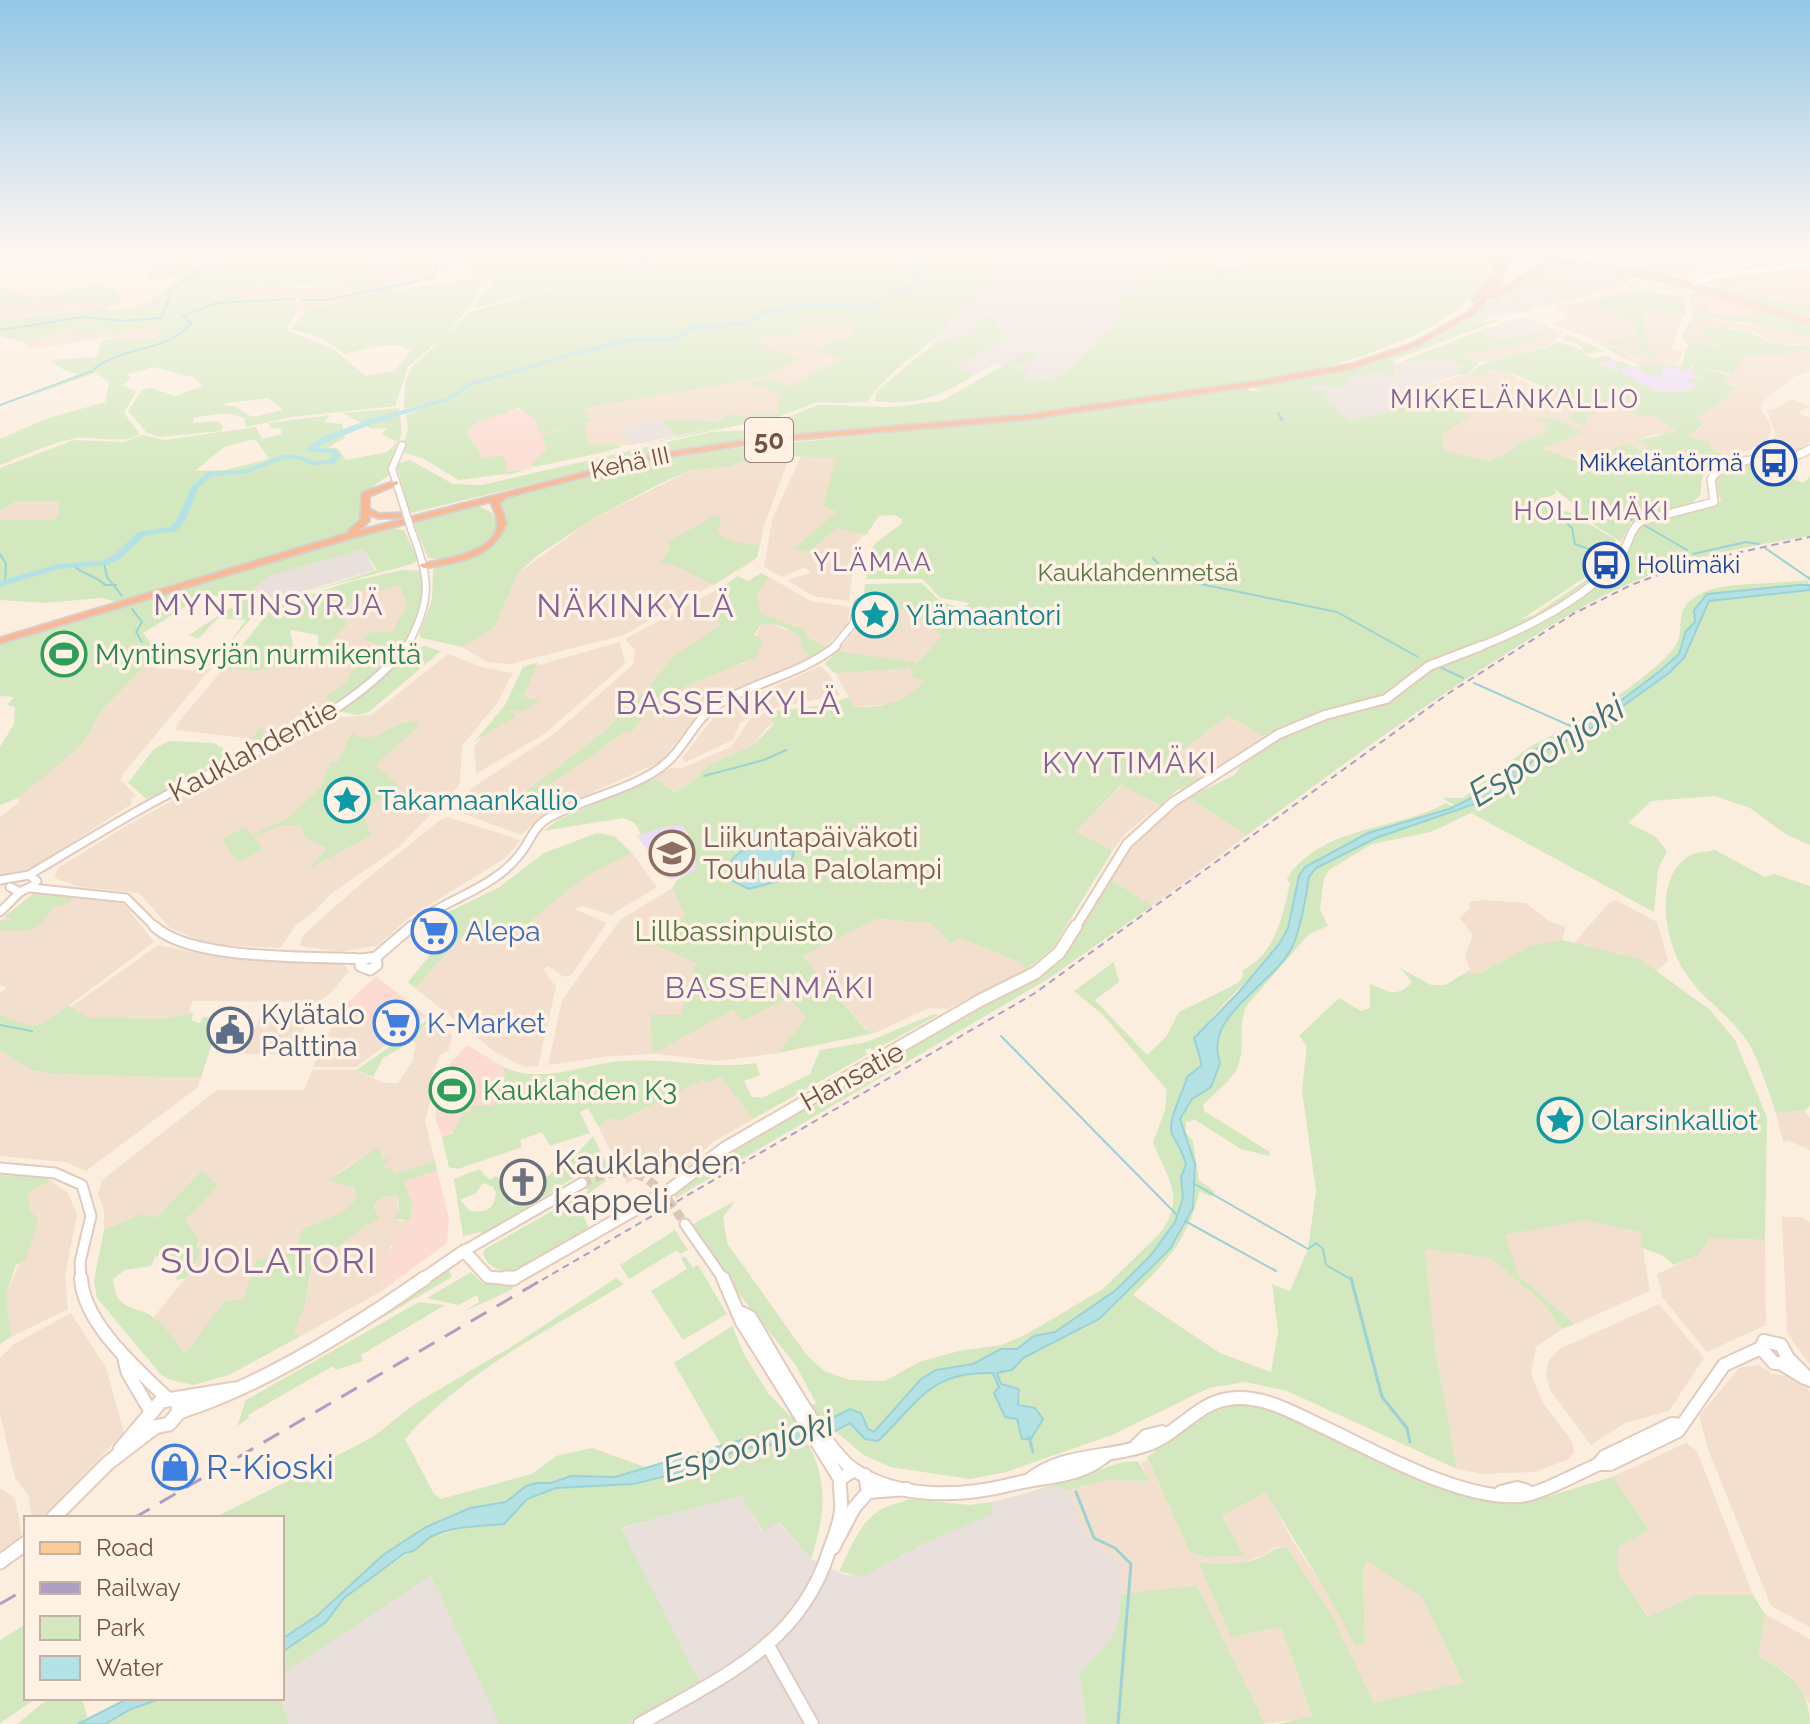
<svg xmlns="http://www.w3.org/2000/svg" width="1810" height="1724" viewBox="0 0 1810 1724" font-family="Raleway,sans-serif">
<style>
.residential{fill:#f3dfcd}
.commercial{fill:#fcdbd2}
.industrial{fill:#eae0db}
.education{fill:#ebdcf7}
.green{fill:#d3e8be;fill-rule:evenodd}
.water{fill:#b4e2e4;stroke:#9ad2d6;stroke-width:2}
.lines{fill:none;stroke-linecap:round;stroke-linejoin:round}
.stream-far1{stroke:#9ad2d6;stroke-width:2}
.stream{stroke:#9ad2d6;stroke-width:3}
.river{fill:#b4e2e4;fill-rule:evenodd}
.tertiary-tunnel{stroke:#d9c7b9;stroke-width:9;stroke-dasharray:9 5;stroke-linecap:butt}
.tertiary-far4-casing{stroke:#e1cbbe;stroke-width:7}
.tertiary-far3-casing{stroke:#e1cbbe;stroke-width:9}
.tertiary-far2-casing{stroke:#e1cbbe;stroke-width:11}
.tertiary-far1-casing{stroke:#e1cbbe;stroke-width:13}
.tertiary-casing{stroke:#e1cbbe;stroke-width:16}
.secondary-far4-casing{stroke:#e6cbbb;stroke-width:7}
.secondary-far3-casing{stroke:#e6cbbb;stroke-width:10}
.secondary-far2-casing{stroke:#e6cbbb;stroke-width:12}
.secondary-far1-casing{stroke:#e6cbbb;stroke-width:15}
.secondary-casing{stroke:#e6cbbb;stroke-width:17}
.primary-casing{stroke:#d7cfcb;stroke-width:4}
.trunk-casing{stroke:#d7cfcb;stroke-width:4}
.tertiary-far4{stroke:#fff;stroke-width:5}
.tertiary-far3{stroke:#fff;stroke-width:6}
.tertiary-far2{stroke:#fff;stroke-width:7}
.tertiary-far1{stroke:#fff;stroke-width:9}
.tertiary{stroke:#fff;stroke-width:12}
.secondary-far4{stroke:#fff;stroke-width:5}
.secondary-far3{stroke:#fff;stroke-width:7}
.secondary-far2{stroke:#fff;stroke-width:8}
.secondary-far1{stroke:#fff;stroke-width:11}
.secondary{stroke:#fff;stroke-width:13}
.primary{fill:#fbcc97;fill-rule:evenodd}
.trunk{fill:#f8b996;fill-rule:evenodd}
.rail-far1{stroke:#af9fc3;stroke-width:2;stroke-dasharray:7 5;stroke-linecap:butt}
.rail{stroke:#af9fc3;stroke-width:3;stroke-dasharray:18 12;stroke-linecap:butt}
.tertiary-bridge-casing{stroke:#e1cbbe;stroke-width:9;stroke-linecap:butt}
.primary-bridge-casing{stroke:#d7cfcb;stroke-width:8;stroke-linecap:butt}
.tertiary-bridge{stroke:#fff;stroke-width:6}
.primary-bridge{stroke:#fbcc97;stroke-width:6}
.labels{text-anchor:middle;stroke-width:7;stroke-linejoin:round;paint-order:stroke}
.far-street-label{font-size:24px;fill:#715247;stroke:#fff2e4}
.far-transit-label{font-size:24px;fill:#164399;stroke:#fff2e4;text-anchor:end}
.far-park-label{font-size:24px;fill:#557840;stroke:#fff2e4}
.far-neighbourhood-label{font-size:26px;letter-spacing:2px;fill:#7f6395;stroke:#fff2e4}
.shield{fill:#fff2e4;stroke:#9c8276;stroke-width:2}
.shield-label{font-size:26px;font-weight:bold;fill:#715247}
.culture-label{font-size:28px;fill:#0d838f;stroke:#fff2e4;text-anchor:start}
.leisure-label{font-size:28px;fill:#27864d;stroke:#fff2e4;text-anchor:start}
.street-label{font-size:28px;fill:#715247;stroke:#fff2e4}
.education-label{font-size:28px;fill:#785e54;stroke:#fff2e4;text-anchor:start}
.shop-label{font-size:28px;fill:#366cbe;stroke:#fff2e4;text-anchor:start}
.park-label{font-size:28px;fill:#557840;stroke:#fff2e4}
.service-label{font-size:28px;fill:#4e5e75;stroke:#fff2e4;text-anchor:start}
.neighbourhood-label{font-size:30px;letter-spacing:2px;fill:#7f6395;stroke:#fff2e4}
.quarter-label{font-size:32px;letter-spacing:2px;fill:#7f6395;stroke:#fff2e4}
.near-worship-label{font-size:34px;fill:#5b616d;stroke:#fff2e4;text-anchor:start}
.near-shop-label{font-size:34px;fill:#366cbe;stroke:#fff2e4;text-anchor:start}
.near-water-label{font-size:36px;font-style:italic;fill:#3c7377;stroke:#fff2e4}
.near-neighbourhood-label{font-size:36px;letter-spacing:2px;fill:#7f6395;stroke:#fff2e4}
</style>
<rect width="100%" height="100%" fill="#fceedf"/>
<g class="residential">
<path d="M366 263 396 266 420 274 383 287 365 280 371 273Z"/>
<path d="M1810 268V317L1716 287 1743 277Z"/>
<path d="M356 284 357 298 297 312 287 299 246 303 232 292 277 285 298 288Z"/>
<path d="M1587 300 1636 324 1638 337 1626 339 1635 341 1647 343 1644 311 1683 316 1672 347 1673 351 1683 352 1679 364 1640 365 1618 356 1599 342 1552 324 1568 319 1563 312 1553 307Z"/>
<path d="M106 301 99 308 0 319V307L30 302Z"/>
<path d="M1692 316 1790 332 1810 338V350L1797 344H1776L1758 334 1734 328H1728L1756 336 1768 346 1726 351 1688 343 1682 338Z"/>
<path d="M834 321 856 329 848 339 817 352 843 357 839 363 788 387 749 382 780 392 776 413H753L759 421 749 417 722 421 660 419 619 428 632 445H589L585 423 591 422 584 408 746 381 780 370 800 357 777 352 757 340Z"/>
<path d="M157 326 159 335 152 339 102 338 34 349 28 348 23 342 74 330 75 334 123 333Z"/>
<path d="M1552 328 1563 333 1551 344 1539 349 1479 363 1464 358 1465 354 1474 351 1510 347Z"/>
<path d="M1798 349 1810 353V371L1792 378 1762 402 1761 408 1772 428 1767 441 1730 459 1689 438 1687 436 1705 424 1695 420 1724 401 1733 386 1724 383 1726 378 1745 356 1784 355Z"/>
<path d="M1490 368 1506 372 1548 393H1559L1579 408 1569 418 1586 419 1597 409 1609 405 1641 416H1654L1678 432 1651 435 1637 441 1650 447 1642 451H1609L1626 461 1612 466 1558 455 1541 447 1581 432 1542 418 1550 425 1544 428 1547 432 1517 443 1512 450 1489 461 1444 450 1442 435 1470 416 1414 389Z"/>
<path d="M1791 399 1810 406 1799 413 1810 418V442L1798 455H1750L1766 447 1776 435 1766 409 1772 410Z"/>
<path d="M759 455 790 456 765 523 757 557 751 563 624 635 511 664 487 662 462 647 494 628 518 573 593 519 693 469 729 467Z"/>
<path d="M801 456 837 457 823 506 837 512 809 552 837 528 864 534 855 546 849 601 813 596 787 580 811 573 805 567 782 577 764 567 772 520Z"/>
<path d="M58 501 59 516 53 520H0V512L14 502Z"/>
<path d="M404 570 420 571 417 620 386 666 366 684 319 715 263 745 244 738 176 730 177 724 223 669 257 671 315 657 347 625 344 609 381 574Z"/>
<path d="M769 577 811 601 850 607 847 625 813 659 705 707 660 762 544 814 521 835 454 810 472 788 554 734 627 670 633 664 635 650 625 639 720 588 726 596 721 624 673 657 645 691 602 733 527 790 536 795 625 732 633 731 657 698 725 668 744 664 761 625 768 623 795 633 803 640 802 629 761 614 757 592Z"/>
<path d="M865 584H919L942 636 910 668 926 681 915 693 891 704 855 707 835 673 825 664 861 624Z"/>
<path d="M620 642 625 664 544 734 476 774 474 747 510 702 525 669Z"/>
<path d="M448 654 481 667 513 673 497 703 462 746 460 784 399 847 332 893 314 912 296 925 280 948 209 944 170 928 139 893 81 887 54 878 58 868 126 826 276 744 330 718 371 715Z"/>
<path d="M148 663H159L156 668 203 671 212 667 123 774 121 780 136 796 130 799 133 803 41 863 19 872 0 874V817L19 802 18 796 82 745 102 710Z"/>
<path d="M820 666 830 675 840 695 759 711 740 723 733 740 686 762 682 758 718 712Z"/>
<path d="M767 712 774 724 768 726 753 745 707 766 693 781 673 792 654 778 671 768H682L731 747 750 719Z"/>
<path d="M1228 716 1263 736 1201 780 1173 757Z"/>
<path d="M1122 785 1160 805 1126 833 1113 850 1076 832Z"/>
<path d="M1188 798 1247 835 1152 906 1109 878 1144 833Z"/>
<path d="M448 817 520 840 507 857 408 918 379 945 340 952 300 946 302 937 312 927 363 882 440 820Z"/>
<path d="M632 853 657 887 611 915 583 906 574 909 607 923 571 975 564 977 548 966 543 969 556 987 538 1066 524 1067 495 1052 415 988 470 928 502 945 586 876Z"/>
<path d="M672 888 685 915 708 1022 733 1010 744 1020 789 998 806 1018 778 1053 719 1061 656 1054 611 1056 548 1065 562 1000 620 920Z"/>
<path d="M33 894 123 903 154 942 45 1023 25 1026 0 1014V994L6 987 0 985V921Z"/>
<path d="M1483 900 1526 903 1549 921 1566 927 1562 940 1530 946 1480 973H1465L1470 969 1465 956 1473 935 1460 918 1470 908 1469 902Z"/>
<path d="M1616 900 1657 922 1668 961 1656 971 1640 959 1574 943 1610 902Z"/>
<path d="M875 919 930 923 950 943 960 938 1022 963 1025 970 947 1009 929 1008 875 1033 867 1030 803 956Z"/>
<path d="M158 945 217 957 343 964 349 971 330 994 318 1002 193 1001 189 1011 193 1013 160 1019 85 1017 71 1007Z"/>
<path d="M339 1011 367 1023 389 1043 356 1067H313Z"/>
<path d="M260 1016H309L294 1054H244Z"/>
<path d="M433 1017 452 1035 449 1050 440 1055 431 1078 437 1079 425 1121 435 1161 395 1174 382 1169 375 1149 336 1174 357 1194 355 1203 295 1251 256 1260 243 1299 228 1300 221 1306 205 1333 185 1353 154 1317 195 1266 199 1239 185 1220 187 1214 217 1186 202 1170 157 1217 139 1214 104 1230V1210L98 1194 102 1180 217 1090H304L312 1070H357L383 1083H398L413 1060 416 1044 413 1041Z"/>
<path d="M0 1051 34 1071 56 1074 201 1078 197 1088 86 1171 65 1162 0 1156Z"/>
<path d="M721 1077 753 1119 713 1142 683 1170 670 1167 652 1177 637 1178 627 1183 598 1126 613 1116 619 1121 703 1080 706 1083Z"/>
<path d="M1804 1111 1810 1118V1150L1787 1140 1783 1142 1776 1113Z"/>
<path d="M51 1181 68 1193 77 1214 65 1277 68 1309 11 1337 6 1295 38 1219 30 1210 28 1193Z"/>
<path d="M398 1194V1221L410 1220 403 1235 390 1247 381 1278 382 1291 299 1337 295 1332 296 1321 307 1299 313 1261 321 1252 335 1251 368 1222 380 1197Z"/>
<path d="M1782 1217H1802L1810 1222V1365L1787 1333Z"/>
<path d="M1586 1220 1640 1232 1650 1291 1575 1324 1519 1276 1504 1235Z"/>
<path d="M1710 1238 1765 1240 1766 1325 1707 1352 1662 1297 1657 1274 1698 1255Z"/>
<path d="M1425 1249 1491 1258 1542 1302 1562 1329 1536 1347 1531 1374 1543 1403 1572 1441 1574 1452 1569 1459 1535 1472 1483 1474 1457 1469 1435 1347Z"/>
<path d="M1659 1304 1704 1358 1669 1411 1625 1423 1591 1445 1550 1390 1546 1376 1549 1360 1559 1349Z"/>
<path d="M71 1313 106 1368 124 1433 41 1518H32L28 1495 15 1478 0 1414V1358L14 1344Z"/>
<path d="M1759 1365 1773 1374 1793 1377 1810 1391V1627L1771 1606 1709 1452 1699 1416 1739 1368Z"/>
<path d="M1686 1443 1697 1451 1753 1595H1696L1649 1617 1617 1571 1618 1547 1650 1529 1612 1477Z"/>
<path d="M1148 1460 1189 1551 1206 1557 1243 1556 1222 1516 1266 1492 1294 1543 1337 1607 1355 1645 1365 1643 1363 1571 1367 1561 1422 1597 1463 1684 1374 1703 1332 1615 1287 1548 1275 1547 1262 1556 1242 1563H1198L1231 1637 1281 1627 1312 1717 1265 1724 1197 1585 1121 1594 1122 1565 1084 1534 1069 1490 1107 1480 1149 1481 1141 1462Z"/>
<path d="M0 1488 15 1498 22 1536 0 1552Z"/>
<path d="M1765 1614 1810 1639V1704L1786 1672 1758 1655Z"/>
</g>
<g class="commercial">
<path d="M1558 248 1660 249 1672 251 1710 272 1676 275 1564 256Z"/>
<path d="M1704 291 1771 312 1760 319 1692 314 1688 294Z"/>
<path d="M514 410 523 411 537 422 539 432 585 424 543 434 546 450 531 466 534 467 505 471 504 464 483 458 467 433 476 423Z"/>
<path d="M376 976 426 1016 389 1043 367 1023 339 1011Z"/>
<path d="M467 1045 502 1066 505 1076 493 1107 473 1105 470 1111 490 1114 442 1137 435 1118 437 1100 450 1064Z"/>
<path d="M437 1171 449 1219 447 1243 382 1291 380 1265 410 1220 413 1206 404 1181Z"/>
</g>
<g class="industrial">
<path d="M1104 248H1169V255L1147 263 1143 286 1121 298 1120 312 1108 330 1062 374 1031 380 997 363 975 375 953 368 974 356 930 343 950 325 946 323 964 311 1004 259 1032 254 1028 265 1094 257Z"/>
<path d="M1573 270 1619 274 1630 285 1562 298 1472 324 1520 284Z"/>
<path d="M1522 317 1550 327 1499 340 1479 331Z"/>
<path d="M1450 360 1466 367 1457 375 1416 388 1424 402 1351 421 1328 404 1320 392 1305 391 1317 384 1402 362Z"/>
<path d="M660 419 676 436 632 445 619 428Z"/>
<path d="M363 549 375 570 275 600 260 608 252 590 269 576Z"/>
<path d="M1057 1486 1069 1490 1084 1534 1122 1565 1121 1613 1111 1643 1079 1672 1087 1724H289L280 1698 282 1674 431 1574 452 1621 571 1543 741 1494 762 1531 778 1522 811 1559 845 1575H867L921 1545 992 1514 991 1502Z"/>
</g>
<g class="education">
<path d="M1612 359 1630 366 1682 365 1693 368 1692 373 1700 374 1694 388 1675 393 1641 386 1596 361Z"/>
<path d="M682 825 697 857 695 871 670 880 637 836 663 827Z"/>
</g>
<g class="green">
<path d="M158 248H359L354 253 360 256 369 252 380 253 372 259C388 260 398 251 414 248 428 246 488 265 494 276L480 287 473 303 445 335 408 367 395 406 292 417 246 427 244 418C225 410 212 415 194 418L193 423 216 421 223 425 221 431 161 437 147 433 128 411 142 390 151 388 175 396 204 386 193 377 154 367 128 374 130 379 123 385 136 392 124 413 140 434C121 446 95 434 72 439 48 444 23 456 0 465V439L45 419 105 402 109 382 96 373 0 406 79 375 62 369 50 360 97 357 102 339H152L159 335 157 326 123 333 75 334 73 330 23 342 0 336V320L98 309 105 301 30 302 0 307V287L32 297 55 296 65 290 94 286 115 289 121 302 104 309C142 311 153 300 183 276L147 282 151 261 170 258ZM367 264 396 266 419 274C408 284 383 288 366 281L377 275ZM463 265 482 278 388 291 432 278 436 266 446 270ZM355 284 356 298 305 311 291 329 322 338 345 354C366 350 393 338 411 351L394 371 366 376 332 348 286 330 297 312 287 299 246 303 232 292C265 281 318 286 355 284ZM268 398 283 410 252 417 237 407 220 404Z"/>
<path d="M437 248H1104L1094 257 1091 267 1027 266 1032 254 999 261C985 286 971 307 947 322L951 324C923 350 888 371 867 402L848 401 862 403 818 402 764 422 775 418 759 421 753 413H776L780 393 748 383 770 377 788 387 843 358 815 351 835 339H848L855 329C823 316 818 326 789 335 779 338 768 335 757 339L777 352 801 357 780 370 746 381 584 408 592 421 585 424 589 445 617 444 621 447 604 452 629 447 534 467 531 464 546 450 542 434 581 425 539 433 537 422 519 408 476 423 467 433 483 458 503 455 507 464 505 471 527 469 498 478 511 473 459 480 422 458 401 452 408 429 406 415 426 407 423 404 404 409 405 383 411 368 470 312 608 273 473 308 497 274Z"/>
<path d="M1169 248 1494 249C1491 298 1435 328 1394 344 1316 376 1234 385 1151 397 1022 415 894 428 765 439L762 429H758L762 438 647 456 410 513 396 464 410 460 453 484 482 485 710 432 755 430 818 405 890 407 941 401 1025 353 1039 352 1030 362 1010 366 1028 373 1025 378 1042 379 1063 374 1108 330 1120 312 1121 298 1143 286 1142 268 1168 255Z"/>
<path d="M1690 248 1747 251 1764 248 1784 259 1802 257 1795 248H1802L1810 256V263L1748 271 1718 258 1703 263 1693 259 1711 255Z"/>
<path d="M1553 262 1641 275 1683 286 1672 290 1649 288 1671 286 1630 276 1628 283 1639 286 1629 287 1622 280 1620 284 1615 282 1619 281 1616 279H1608L1616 277C1611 273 1594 272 1588 273L1593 277C1583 279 1575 271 1562 273L1566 276 1552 279 1588 295 1542 307 1533 303 1557 298 1566 290 1545 282 1521 287 1518 290 1523 292 1513 296 1527 303V302L1536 300 1527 303 1536 308 1508 315 1525 309 1506 296 1473 324 1505 318 1394 360 1395 378 1377 371 1356 380 1363 373 1344 380 1350 384 1333 389 1317 384 1306 391H1326L1324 394 1328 404 1351 421 1423 402 1415 393 1420 391 1471 416 1442 435 1444 450 1489 461 1512 450 1517 443 1547 432 1543 428 1549 425 1535 418 1555 419 1583 432 1543 448C1564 458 1604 471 1625 460L1608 451 1627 443 1642 451 1649 447 1636 441 1676 431 1654 416H1641L1609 405 1587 417V427L1568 418 1578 409C1560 396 1505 363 1485 371L1490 374 1479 375 1484 379 1470 375C1483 354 1535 356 1558 342L1584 350 1577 343 1564 341V336L1569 335 1605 351 1587 354 1592 358 1608 356 1614 361 1597 362 1618 372 1619 367 1613 363 1621 361 1634 367 1641 366 1637 364 1678 365 1677 369 1662 367V377L1647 375 1635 367 1621 369 1620 371C1643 385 1664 400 1694 388L1696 384 1687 381 1689 379 1697 380 1699 375 1691 373 1694 364 1685 371 1680 369 1688 345 1682 338 1689 324 1695 326 1688 330 1699 333 1688 332 1686 337 1697 339 1686 341 1719 348 1721 344 1698 340 1704 335 1697 326 1743 330 1776 344 1810 346V353L1798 349 1784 355 1745 356 1733 374 1701 368 1728 375 1724 383 1734 387 1724 401 1696 419 1705 423 1688 436 1710 443V448L1730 459C1708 466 1700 470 1701 494L1692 503 1676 507 1679 509 1632 521 1621 542 1574 512 1571 502 1552 487 1557 493 1545 498 1550 503 1548 507 1562 517 1564 511 1569 512 1616 540 1612 552 1619 544 1622 547 1616 557 1520 620 1534 615 1604 568 1582 588 1538 617 1500 637 1446 656 1390 695 1290 724 1263 736 1228 716 1173 757 1201 780 1176 791 1160 805 1121 785 1076 832 1113 850 1052 949 1025 970 1022 963 960 938 950 943 930 923 876 919 803 956 866 1030 875 1033 778 1053 806 1018 789 998 744 1020 732 1010 653 1054 650 1015H681L696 963 656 945 685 915 672 888 677 880 695 870C698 854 692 839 682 825L662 827 641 835 635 823 623 818 543 831 559 819 654 778 674 792 693 781 707 766 753 745 774 724 767 712 825 705 849 697 855 707C882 708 907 702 925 681L913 677 910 668 835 673 825 664 838 651 916 663 942 636 911 607 895 611 863 608 865 584 922 583 939 600 961 609 970 603 940 598 923 579H866C869 538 875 546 902 523V519L894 515 879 516 866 535 837 528 809 552 793 549 837 512 823 506 836 458 759 455 729 467 693 469 657 485 593 519 538 555 518 573 494 628 462 647 422 638 419 634 432 600 433 570C457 552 503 561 506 520L499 502 505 496 584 475 701 452 994 422 1248 387 1250 391H1260L1250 386 1350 368 1414 348 1462 323 1502 291Z"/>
<path d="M1810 265V268L1744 277 1724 287C1737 294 1795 306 1810 304L1809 317 1712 288 1715 282 1708 284 1721 279Z"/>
<path d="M1697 290H1707L1810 323 1772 312 1810 325V338L1746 323 1692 316V311H1703L1705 302 1709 314 1755 317 1754 310C1744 304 1712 290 1698 298L1697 308H1693L1688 294Z"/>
<path d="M1638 291 1684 296 1686 316 1644 311 1647 344 1651 352 1660 353 1654 356V359L1625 355 1634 362 1604 347 1614 348 1622 355 1631 353 1623 350 1626 349 1650 358 1636 347 1600 345 1611 340 1642 345 1626 339V336L1637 337 1636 324 1587 300Z"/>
<path d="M984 316H994L993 323 1006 337 954 368 975 375C938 397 918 406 874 401L878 390 916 358 939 341 966 335Z"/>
<path d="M1552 328 1528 343 1465 354 1464 358 1479 363 1467 375 1456 374 1465 367 1450 360 1403 362 1400 368 1403 375 1399 369 1405 360 1479 331 1499 340Z"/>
<path d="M399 408 402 432 389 475 362 494 360 525 350 531 118 602 101 598 45 603 0 600V520H53L59 515 58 501 14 502 0 512V468L74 440 123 442 143 435 164 440 256 427 262 439 281 434 282 429 270 428 269 423 330 415 324 422 342 424 345 438 328 447 338 449 346 460 387 452 397 442 381 434 387 428 372 429 343 413ZM255 439 269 459 225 470 195 471 224 447Z"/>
<path d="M727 414 749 417 755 422 637 446 714 428 676 436 660 419 721 421Z"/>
<path d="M1751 463 1803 483 1810 477V536C1754 545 1698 555 1645 577 1597 596 1555 623 1512 650 1420 707 1334 771 1247 835L1188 798 1234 775 1240 767 1276 740 1343 712 1389 704 1426 672 1506 640 1595 589 1625 559 1634 531 1641 524 1716 506 1721 501 1713 479 1729 468Z"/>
<path d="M478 506 491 512 498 523C493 551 453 562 428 558L413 521Z"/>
<path d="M714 516 722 517 717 532C731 543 742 544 760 545L757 557 714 585 674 565 661 562 671 546 666 543Z"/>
<path d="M390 528 404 530 418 560 412 564 311 591 377 570 363 549 269 576 253 590 260 608 225 649 246 620 218 618 198 639 189 635 243 600 233 596 226 600 208 593 143 633 150 642 193 651 222 653 212 666 163 659 159 663H148L102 710 82 745 18 798 0 805V747L14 724 15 707 7 705 14 697 0 696V643Z"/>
<path d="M404 570 420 571C439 641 350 698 298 725 286 732 272 742 259 744L253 739 258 729 263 728 264 737 325 702 327 696 347 682 352 671 380 655 383 647 363 639 368 633 393 631 408 603 399 585 379 591 364 590 344 609 347 625 318 654V635L290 630 294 649 301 653 281 662 280 666 257 671 223 669 268 613 274 606 353 581Z"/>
<path d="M761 573 769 577 757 593 761 614 803 629 807 637 826 648 813 659 803 650 806 649 800 643 803 640C792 630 775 621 761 625L754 635 762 640 757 657 657 698 633 731 625 732 536 795 526 791 602 733 645 691 673 657 721 624 709 611 726 596 720 588 738 576 748 581Z"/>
<path d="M1808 576H1810L1808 586 1708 594 1694 609 1695 623 1686 633 1679 653 1660 671 1606 712 1538 748 1494 786 1456 806 1442 798H1463L1528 748 1567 727 1568 723 1573 724C1608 702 1650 677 1674 648 1690 629 1665 606 1710 590 1732 582 1782 584 1809 580Z"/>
<path d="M1810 590V845L1787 835 1750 808 1715 796 1651 801 1628 823 1655 836 1667 851 1658 869 1654 912 1471 813 1431 832 1372 844 1329 870 1324 879 1320 909 1328 926 1309 934 1248 1004C1235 1025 1248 1051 1235 1072 1227 1084 1213 1094 1203 1105L1204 1111 1270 1152 1269 1156 1241 1149 1195 1120 1186 1122V1133L1193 1141 1199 1180 1215 1192 1212 1197 1200 1191C1185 1244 1170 1257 1133 1295L1220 1353 1271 1372 1278 1332 1272 1284 1290 1291 1308 1249 1316 1191 1302 1090 1307 1046 1299 1036 1339 998 1361 1011 1370 1008V984C1388 991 1396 999 1412 982L1400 968 1431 985H1445L1465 973H1480L1530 946 1562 940 1640 959 1710 1010 1735 1040 1767 1117 1765 1240 1710 1238 1698 1255 1674 1265 1662 1255 1642 1248 1640 1232 1586 1220 1505 1235 1519 1276 1575 1324 1562 1329 1542 1302 1491 1258 1425 1249 1435 1347 1457 1469 1287 1391 1245 1382 1209 1388 1112 1435 1006 1472 970 1479 890 1467 864 1455 836 1432 835 1429 850 1423 865 1439C922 1415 914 1371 993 1373L999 1387 995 1392 1007 1418 1018 1420 1021 1438 1029 1439 1032 1454 1035 1452 1031 1439 1043 1418 1035 1408 1018 1405 1021 1392 1001 1384 996 1373H1005L1023 1358 1099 1319 1170 1249 1193 1208 1195 1164 1180 1119 1192 1099 1211 1087 1220 1063C1202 1013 1277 985 1293 943 1301 923 1306 897 1309 877L1316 867 1376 838 1495 797 1541 753 1595 726 1669 673 1685 658 1709 601Z"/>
<path d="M425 646 441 651 369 712 358 715 338 711C359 698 408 648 425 646Z"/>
<path d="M538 662 523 697 540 700 523 711 509 710 515 716 475 741 505 705 523 667Z"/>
<path d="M413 721 419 723 418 727 375 765 400 786 362 812 371 835 309 869 327 848 304 837 301 825H282L254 837 263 850 240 861 235 859 222 839 246 827 252 835 286 819 321 788 330 762H338L352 733C376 747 386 724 413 721Z"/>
<path d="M169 741 214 743 231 754 222 764 147 799 128 783 154 749Z"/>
<path d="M1446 803 1453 807 1368 833 1305 867C1291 889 1296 917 1282 939 1259 976 1213 1006 1195 1043L1202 1065 1186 1081C1187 1095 1177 1098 1174 1110 1167 1129 1182 1146 1186 1165L1181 1185 1183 1198 1175 1222 1151 1255 1116 1290 1055 1332 1027 1340 1017 1349H1001L973 1364 936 1370 921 1379 874 1432H870L850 1409 816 1426 737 1441 722 1447 674 1363 732 1326 745 1356 768 1393 790 1416 816 1403 795 1364 739 1294 693 1224 735 1201 723 1217 727 1243 806 1354 824 1371 850 1380 885 1381 919 1362 959 1351 1001 1345 1025 1335 1103 1289 1160 1233C1188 1196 1165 1176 1153 1142L1165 1110 1167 1090 1103 1015 1074 991 1114 962 1119 982 1095 1000 1147 1055 1166 1037 1179 1012 1236 984 1242 978 1243 970C1276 953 1282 917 1290 884L1287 879C1320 825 1400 830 1446 803Z"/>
<path d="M597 833 614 836 632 853 586 876 502 945 470 928 415 988 408 982 456 923 444 914 498 888 544 853Z"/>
<path d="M1715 850 1765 877 1775 874 1810 886V1106L1804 1111 1776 1113C1768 1091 1761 1065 1749 1044 1733 1017 1701 999 1684 971 1665 941 1654 882 1686 858 1693 852 1706 852 1715 850Z"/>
<path d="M1109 878 1152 906 1048 979 676 1198 674 1193 726 1152 1042 974 1065 955Z"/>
<path d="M33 894 73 897 69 904 55 906C36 932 32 932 0 930V921L13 919 5 916Z"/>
<path d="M68 1005 86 1017 160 1019 193 1013 192 1021 200 1023 203 1017H220L201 1078 56 1074 34 1071 0 1051V1014C35 1031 37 1029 68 1005Z"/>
<path d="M934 1014 938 1015 873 1051 870 1048 865 1050 868 1054 753 1119 721 1077 706 1083 703 1080 619 1121 613 1117 598 1126 588 1108 580 1112 590 1133 550 1146 542 1132 520 1140 522 1147 458 1169 449 1167 442 1137 453 1133 463 1112 473 1113 470 1111 472 1105 493 1106 505 1076 502 1066C540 1086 582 1064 622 1061 667 1057 710 1070 756 1063L760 1075 744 1081 752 1097 762 1098 810 1074 820 1050 867 1042Z"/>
<path d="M432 1016 413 1041 383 1058 373 1077 357 1070Z"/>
<path d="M593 1136 608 1166 602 1175 606 1181 577 1202 589 1228 520 1268C503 1272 491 1271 483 1255L485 1249 588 1191 578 1175 483 1235 480 1232 463 1236 454 1179 479 1169 490 1180 496 1176 508 1187 503 1194 512 1206 532 1188 536 1191 545 1187 541 1182 556 1169 564 1168ZM483 1183 493 1187 496 1193C494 1210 486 1213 470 1211L460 1200 476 1193Z"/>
<path d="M375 1149 381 1151V1158L389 1159 382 1169 390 1167 395 1174 435 1161 437 1171 404 1181 413 1206 410 1220 393 1219 399 1211 398 1195 380 1197 374 1208 379 1219C357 1225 343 1253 320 1253 308 1268 310 1283 306 1301 304 1312 296 1320 295 1332L299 1337 229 1375 193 1385 171 1380 161 1375 97 1298 94 1281 104 1230 140 1214 157 1217 202 1170 218 1186 185 1220 199 1239 197 1247 201 1253 186 1278 176 1280 179 1268 169 1253 155 1257 151 1266 125 1270 113 1279C117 1316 136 1302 156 1319 167 1328 175 1343 185 1353 196 1342 218 1307 225 1302 230 1299 237 1300 243 1299L256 1260 295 1251 303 1229C321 1220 352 1215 357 1194L353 1188 329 1180Z"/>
<path d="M0 1175 43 1177 51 1181 28 1193 30 1210 38 1219 26 1259 16 1265 6 1295 11 1337 0 1344Z"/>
<path d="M675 1230 688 1250 680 1254 677 1250 629 1279 620 1265Z"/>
<path d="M685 1256 693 1268 698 1265 727 1314 683 1340 651 1291 687 1269 681 1258Z"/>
<path d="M448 1267 452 1277 337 1344 336 1341Z"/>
<path d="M471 1272 484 1284H514L513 1289 463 1312 479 1302 477 1295 458 1305 427 1298Z"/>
<path d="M616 1278 624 1284C549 1330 463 1372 405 1439L434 1494 441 1499 532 1474 556 1456 592 1448 648 1468 615 1478 571 1476 551 1483H536L526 1486 506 1502 470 1508 426 1527 383 1555 318 1615 282 1639V1518H217L220 1515 373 1437 416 1403 511 1347Z"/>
<path d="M419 1302 445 1305 361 1355 363 1361 336 1370 333 1366 248 1415 249 1418 237 1426 246 1400Z"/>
<path d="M1239 1403 1275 1408 1439 1487 1472 1498 1533 1501 1612 1477 1650 1530 1618 1547 1617 1570 1648 1617 1696 1595H1753L1765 1614 1758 1655C1787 1672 1810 1688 1810 1724H1278L1312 1716 1281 1627 1231 1637 1198 1563C1217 1563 1239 1565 1257 1559 1269 1554 1273 1546 1287 1548L1332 1615 1374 1703 1463 1683 1422 1597 1367 1561 1363 1571 1365 1643 1355 1646C1330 1592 1295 1544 1266 1492L1222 1516 1244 1556 1206 1557 1189 1551 1147 1457 1155 1452V1445L1202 1415Z"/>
<path d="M805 1439C830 1480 825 1516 811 1559L779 1522 763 1531 741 1495 621 1528 699 1681 625 1724H499L431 1575 282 1674V1652L325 1622 344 1598 432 1536 470 1527 504 1524 527 1499 556 1488 633 1484 691 1470 740 1449Z"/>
<path d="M1138 1461 1150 1481 1107 1480 1069 1490 1057 1486 1015 1497 1123 1462Z"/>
<path d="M909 1499 970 1505 991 1502 993 1514 921 1545 867 1575 857 1576 839 1571C851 1548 860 1520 884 1508 892 1504 901 1503 909 1499Z"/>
<path d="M1197 1585 1265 1724H1087L1079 1672C1108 1646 1120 1635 1121 1594Z"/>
<path d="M26 1624V1698H37L0 1723V1640Z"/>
<path d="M49 1698H82L87 1717 78 1724H17Z"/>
<path d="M163 1698H280L289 1724H105L131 1709Z"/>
</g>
<g class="water">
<path d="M1799 585H1810V590L1709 601 1684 658 1669 673 1595 726 1541 753 1495 797 1376 838 1316 868 1309 877C1306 897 1301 924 1294 943 1277 985 1202 1013 1220 1063L1211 1087 1192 1099 1180 1119 1195 1164 1193 1208 1170 1249 1099 1319 1023 1358 1012 1370 997 1373 1001 1384 1019 1389 1018 1405 1035 1408 1043 1419 1031 1439H1022L1017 1419 1005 1417 994 1393 999 1387 993 1373C929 1371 919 1402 878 1441L865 1439 850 1423 822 1438 740 1449 691 1470 633 1484 556 1488 527 1499 504 1524C482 1526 453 1526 432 1536 421 1542 418 1552 405 1553L344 1598 326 1622 282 1652V1639L318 1615 383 1555 426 1527 470 1508 506 1502 526 1486 537 1483H551L571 1476 615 1477 737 1441 816 1426 850 1409 861 1413 868 1429 874 1432 921 1379 936 1370 973 1364 1001 1349H1017L1034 1336 1055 1332 1116 1290 1151 1255 1175 1222 1183 1198 1181 1177 1186 1165C1183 1152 1179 1147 1173 1136 1165 1122 1184 1092 1187 1077L1202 1065 1194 1038 1238 993 1280 943 1288 928 1299 876 1305 867 1368 833 1449 809 1484 792 1538 748 1606 712 1660 671 1679 654 1686 631 1695 622 1694 610 1707 594Z"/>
<path d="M791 830 796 832 793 857 784 867 789 878 749 889 733 881 729 868 733 858 747 847 746 840 738 832Z"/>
<path d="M129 1698H163L131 1709 105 1724H78Z"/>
</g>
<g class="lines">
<g class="stream-far1">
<path d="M608 248 646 262"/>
<path d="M1218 272 1237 271"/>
<path d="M194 274 205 268 211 248"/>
<path d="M426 280 434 278 437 264"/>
<path d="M170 298V291L192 275"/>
<path d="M302 300H326L420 281"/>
<path d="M0 330 84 317 123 321 161 318 169 299"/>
<path d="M94 369C123 346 168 352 191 323L183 316 216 303 295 299"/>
<path d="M0 405 92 371"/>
<path d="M1278 413 1282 420"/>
<path d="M1589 502 1632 520"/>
<path d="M1561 518 1572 528 1575 544 1611 557"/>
<path d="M1642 524 1687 550"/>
<path d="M1765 548 1810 579"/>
<path d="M0 554 6 564 5 583"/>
<path d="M1693 554 1746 542 1759 544"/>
<path d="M1153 558 1166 573 1181 580 1337 612 1418 657"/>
<path d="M104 563 107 577 122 596"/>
<path d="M74 566C84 575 95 575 105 585H116"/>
<path d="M132 609 142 622 136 632 142 642"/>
<path d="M148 648 161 655"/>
<path d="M1440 667 1463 678"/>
<path d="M1474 683 1575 728"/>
<path d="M704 776 764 760 786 750"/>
<path d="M0 1025 32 1031"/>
<path d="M1001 1036 1177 1215"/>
<path d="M1193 1183 1308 1249 1316 1243 1323 1249 1326 1265 1352 1280"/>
<path d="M1185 1221 1276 1271"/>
</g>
<g class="stream">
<path d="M1351 1278 1382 1397 1407 1428 1410 1442"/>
<path d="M1029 1437 1033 1452"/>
<path d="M1076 1492 1094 1538 1115 1548 1131 1564 1118 1724"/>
</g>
<path class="river" d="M924 248H931L916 261V265L928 270 916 278 919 285 872 309 806 307 764 315 747 325 697 329 674 341 631 342 574 356 473 385 450 400 373 424 326 442 317 448 336 449 341 456 334 464 312 465 297 459H284L245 474 212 476 199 487 185 521 176 531 144 536 120 559 107 565 59 569 0 587V581L58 564 102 561 114 555 138 532 170 527 177 520 192 486 207 472 244 470 283 455H298L313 461 329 460 333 456 331 453 309 452 305 450 320 438 367 420 446 398 469 383 570 353 631 338 673 337 694 326 745 321 760 312 806 303 871 305 914 283 910 277 920 270 911 267 910 261Z"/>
<path class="tertiary-tunnel" d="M582 1183C638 1158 654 1178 685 1224"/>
<g class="tertiary-far4-casing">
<path id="tertiary-far4" d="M1805 248 1810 253"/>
</g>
<g class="tertiary-far3-casing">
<g id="tertiary-far3">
<path d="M402 445 392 469 405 510"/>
<path d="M406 648C433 600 430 579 411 529"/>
<path d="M833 648 853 624 858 603"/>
</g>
</g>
<g class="tertiary-far2-casing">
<g id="tertiary-far2">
<path d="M29 875C73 849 116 822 161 798 245 754 345 722 407 646"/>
<path d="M0 880 29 875 37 881"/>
<path d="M10 887 20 892 34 885"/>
<path d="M31 888 126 898 156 928"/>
<path d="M0 912 20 892"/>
<path d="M410 928C443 899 493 890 520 854 531 841 533 826 550 817 585 798 627 791 660 768 684 751 693 720 717 705 755 681 800 675 836 646"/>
</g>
</g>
<g class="tertiary-far1-casing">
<g id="tertiary-far1">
<path d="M154 926C190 961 311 956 363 959L376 957 412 926"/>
<path d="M363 959 360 966 370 970 377 965 376 957"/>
<path d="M0 1168 55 1173 82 1185 91 1216 80 1262 81 1280"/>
<path d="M685 1224 724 1280"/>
<path d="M464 1251 582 1183"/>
</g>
</g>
<g class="tertiary-casing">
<g id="tertiary">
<path d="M81 1278C83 1323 137 1369 168 1399"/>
<path d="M723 1278 742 1322 840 1479"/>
<path d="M742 1313 750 1317C771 1351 823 1448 853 1469 898 1500 963 1497 1013 1484 1045 1476 1078 1478 1105 1456"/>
<path d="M1761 1348 1774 1363H1785L1788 1358"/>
<path d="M124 1358 128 1373 151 1412"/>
<path d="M1782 1364 1805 1378"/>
<path d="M1136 1446 1146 1436 1162 1432"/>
<path d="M1599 1464 1604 1457 1672 1424 1681 1425"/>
<path d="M1028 1481C1061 1452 1111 1459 1149 1444 1177 1434 1198 1403 1228 1399 1258 1394 1289 1410 1315 1423 1370 1448 1459 1501 1520 1496 1541 1494 1578 1473 1599 1464H1610L1678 1431 1724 1365 1761 1348 1764 1341 1781 1345 1788 1358 1810 1380"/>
<path d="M868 1492 907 1489"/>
<path d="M1501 1492 1517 1488 1527 1491"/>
<path d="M833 1548 854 1508 868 1492 865 1475"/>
<path d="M767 1644 812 1724"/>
<path d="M640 1724C720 1678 800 1645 829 1551 834 1538 840 1523 841 1510 842 1499 839 1489 840 1479L854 1470"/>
</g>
</g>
<g class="secondary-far4-casing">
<path id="secondary-far4" d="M1692 285 1712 277 1810 264"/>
</g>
<g class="secondary-far3-casing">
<path id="secondary-far3" d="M1476 648C1525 629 1579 602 1616 563 1629 550 1627 532 1641 521L1714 502 1711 479C1734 446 1779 470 1810 449"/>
</g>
<g class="secondary-far2-casing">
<path id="secondary-far2" d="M1075 928 1127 844 1173 802 1279 734 1325 715 1386 699 1429 666 1481 646"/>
</g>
<g class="secondary-far1-casing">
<path id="secondary-far1" d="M422 1280 464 1251 488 1277 513 1279 671 1189 725 1148 979 1001 1035 973 1059 953 1076 926"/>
</g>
<g class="secondary-casing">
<g id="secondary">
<path d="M506 1278H514"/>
<path d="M179 1412C259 1387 355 1327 425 1278"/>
<path d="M120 1450 161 1401 235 1389"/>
<path d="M53 1518 108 1463 155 1427 169 1424 179 1412 177 1401"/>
<path d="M0 1562 26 1543"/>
</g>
</g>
<g class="primary-casing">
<path id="primary" d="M1518 251 1662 275 1810 320V324L1661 279 1516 254V252Z"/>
</g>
<g class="trunk-casing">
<g id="trunk">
<path d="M1497 248H1503L1497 275 1477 301H1473V299L1491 275Z"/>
<path d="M1505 248H1511L1500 285 1473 314 1416 346 1353 368 1265 384 1028 419 763 442 652 459 506 497 499 503 506 523C493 559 457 562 424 568L420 566 421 564C443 560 502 552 497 520 497 514 493 508 491 502L492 501 358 536 0 643V638L349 533V530L361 520 362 493 396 481 398 482V484L369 496V509L379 514 405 513H408V517L378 518 369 514V521L358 531 652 455 763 438 1028 415 1265 380 1352 364 1412 344 1469 312 1494 285Z"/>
<path d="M1542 248H1547L1553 257 1551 261 1573 260 1576 262 1573 264 1549 265 1496 297H1492V295L1546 262 1547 257Z"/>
</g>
</g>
<use href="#tertiary-far4" class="tertiary-far4"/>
<use href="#tertiary-far3" class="tertiary-far3"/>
<use href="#tertiary-far2" class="tertiary-far2"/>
<use href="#tertiary-far1" class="tertiary-far1"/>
<use href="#tertiary" class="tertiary"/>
<use href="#secondary-far4" class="secondary-far4"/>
<use href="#secondary-far3" class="secondary-far3"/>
<use href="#secondary-far2" class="secondary-far2"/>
<use href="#secondary-far1" class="secondary-far1"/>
<use href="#secondary" class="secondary"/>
<use href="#primary" class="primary"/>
<use href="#trunk" class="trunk"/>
<path class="rail-far1" d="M542 1280 1035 993 1449 693 1573 614 1631 585 1690 563 1810 537"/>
<g class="rail">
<path d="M134 1518 545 1278"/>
<path d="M0 1604 26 1589"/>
</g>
<g class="tertiary-bridge-casing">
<path id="tertiary-bridge" d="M405 510 411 529"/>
</g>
<g class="primary-bridge-casing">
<path id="primary-bridge" d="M1500 248 1518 253"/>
</g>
<use href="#tertiary-bridge" class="tertiary-bridge"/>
<use href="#primary-bridge" class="primary-bridge"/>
</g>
<linearGradient id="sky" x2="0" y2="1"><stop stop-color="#93c6e6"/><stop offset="0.51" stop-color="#fef7f1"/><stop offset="1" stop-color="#fef7f1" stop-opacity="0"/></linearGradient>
<rect width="1810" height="490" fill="url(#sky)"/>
<defs>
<g id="bus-ring" transform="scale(2.3)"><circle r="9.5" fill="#fff2e4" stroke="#1a4fb4" stroke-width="1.5"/><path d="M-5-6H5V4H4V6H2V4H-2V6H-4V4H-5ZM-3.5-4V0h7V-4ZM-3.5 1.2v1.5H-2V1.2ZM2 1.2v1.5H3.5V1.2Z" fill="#1a4fb4"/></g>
<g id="sight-ring" transform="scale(2.3)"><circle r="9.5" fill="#fff2e4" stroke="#0f9aa8" stroke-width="1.5"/><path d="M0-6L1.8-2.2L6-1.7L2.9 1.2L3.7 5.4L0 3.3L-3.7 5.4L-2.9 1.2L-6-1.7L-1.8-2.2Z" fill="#0f9aa8"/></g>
<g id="stadium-ring" transform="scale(2.3)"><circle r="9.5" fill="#fff2e4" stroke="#2e9e5b" stroke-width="1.5"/><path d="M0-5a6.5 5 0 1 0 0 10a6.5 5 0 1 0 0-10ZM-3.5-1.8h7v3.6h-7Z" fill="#2e9e5b"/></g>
<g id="school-ring" transform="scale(2.3)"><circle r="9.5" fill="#fff2e4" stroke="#8d6e63" stroke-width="1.5"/><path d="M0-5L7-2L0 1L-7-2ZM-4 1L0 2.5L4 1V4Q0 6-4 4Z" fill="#8d6e63"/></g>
<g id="supermarket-ring" transform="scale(2.3)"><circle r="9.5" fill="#fff2e4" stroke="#3f7fe0" stroke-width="1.5"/><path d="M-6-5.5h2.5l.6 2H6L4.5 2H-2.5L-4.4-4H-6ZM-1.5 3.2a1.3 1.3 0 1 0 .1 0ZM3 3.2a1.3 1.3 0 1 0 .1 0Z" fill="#3f7fe0"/></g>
<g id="civic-ring" transform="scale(2.3)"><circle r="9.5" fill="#fff2e4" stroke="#5c6f8a" stroke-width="1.5"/><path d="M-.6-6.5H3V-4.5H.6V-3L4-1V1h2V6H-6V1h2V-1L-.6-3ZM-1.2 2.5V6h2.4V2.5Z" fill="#5c6f8a"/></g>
<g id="church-ring" transform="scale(2.3)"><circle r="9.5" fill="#fff2e4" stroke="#6b7280" stroke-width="1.5"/><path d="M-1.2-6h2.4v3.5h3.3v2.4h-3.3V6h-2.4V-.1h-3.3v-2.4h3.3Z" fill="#6b7280"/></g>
<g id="shop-ring" transform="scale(2.3)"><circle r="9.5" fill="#fff2e4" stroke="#3f7fe0" stroke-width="1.5"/><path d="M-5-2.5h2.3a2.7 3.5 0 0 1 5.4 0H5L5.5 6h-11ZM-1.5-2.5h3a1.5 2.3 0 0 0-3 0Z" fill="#3f7fe0"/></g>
</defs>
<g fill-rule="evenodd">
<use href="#bus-ring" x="1774" y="463"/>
<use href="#bus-ring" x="1606" y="565"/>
<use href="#sight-ring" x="875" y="615"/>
<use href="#stadium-ring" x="64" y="654"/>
<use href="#sight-ring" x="347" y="800"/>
<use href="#school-ring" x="672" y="853"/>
<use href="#supermarket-ring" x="434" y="931"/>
<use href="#supermarket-ring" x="396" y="1023"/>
<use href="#civic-ring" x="230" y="1030"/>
<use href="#stadium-ring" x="452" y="1090"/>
<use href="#sight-ring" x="1560" y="1120"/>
<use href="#church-ring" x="523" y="1182"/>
<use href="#shop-ring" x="175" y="1467"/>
</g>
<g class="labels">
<g class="far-street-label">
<text transform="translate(630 463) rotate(-12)" y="8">Kehä III</text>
</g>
<g class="far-transit-label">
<text x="1743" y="471">Mikkeläntörmä</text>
<text x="1637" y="573" text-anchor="start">Hollimäki</text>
</g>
<g class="far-park-label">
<text x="1138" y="581">Kauklahdenmetsä</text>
</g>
<g class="far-neighbourhood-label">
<text x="1515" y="408">MIKKELÄNKALLIO</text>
<text x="1592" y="520">HOLLIMÄKI</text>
<text x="873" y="571">YLÄMAA</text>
</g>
<rect class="shield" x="745" y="418" width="48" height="44" rx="6"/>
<g class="shield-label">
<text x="769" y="449">50</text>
</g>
<g class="culture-label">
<text x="906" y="625">Ylämaantori</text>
<text x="378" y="810">Takamaankallio</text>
<text x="1591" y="1130">Olarsinkalliot</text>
</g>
<g class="leisure-label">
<text x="95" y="664">Myntinsyrjän nurmikenttä</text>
<text x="483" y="1100">Kauklahden K3</text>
</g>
<g class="street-label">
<text transform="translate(253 750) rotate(-28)" y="10">Kauklahdentie</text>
<text transform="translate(852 1076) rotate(-29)" y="10">Hansatie</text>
</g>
<g class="education-label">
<text x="703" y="847">Liikuntapäiväkoti<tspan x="703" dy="32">Touhula Palolampi</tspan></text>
</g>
<g class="shop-label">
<text x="465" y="941">Alepa</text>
<text x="427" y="1033">K-Market</text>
</g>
<g class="park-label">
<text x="734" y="941">Lillbassinpuisto</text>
</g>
<g class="service-label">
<text x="261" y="1024">Kylätalo<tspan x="261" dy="32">Palttina</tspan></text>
</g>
<g class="neighbourhood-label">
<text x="269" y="615">MYNTINSYRJÄ</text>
<text x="1130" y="773">KYYTIMÄKI</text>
<text x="770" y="998">BASSENMÄKI</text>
</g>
<g class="quarter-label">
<text x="636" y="617">NÄKINKYLÄ</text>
<text x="729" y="714">BASSENKYLÄ</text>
</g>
<g class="near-worship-label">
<text x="554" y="1174">Kauklahden<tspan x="554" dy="39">kappeli</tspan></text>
</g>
<g class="near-shop-label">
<text x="206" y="1479">R-Kioski</text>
</g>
<g class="near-water-label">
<text transform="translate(1546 750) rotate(-32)" y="13">Espoonjoki</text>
<text transform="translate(748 1446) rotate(-16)" y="13">Espoonjoki</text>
</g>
<g class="near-neighbourhood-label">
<text x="269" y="1273">SUOLATORI</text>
</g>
</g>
<rect x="24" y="1516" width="260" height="184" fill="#fff2e4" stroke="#c6b2a5" stroke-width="2"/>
<rect x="40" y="1542" width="40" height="12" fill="#fbcc97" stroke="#c6b2a5" stroke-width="2"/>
<text x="96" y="1556" font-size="24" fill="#715247">Road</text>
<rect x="40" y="1582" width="40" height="12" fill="#af9fc3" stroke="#c6b2a5" stroke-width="2"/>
<text x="96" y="1596" font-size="24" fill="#715247">Railway</text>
<rect x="40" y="1616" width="40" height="24" fill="#d3e8be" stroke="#c6b2a5" stroke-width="2"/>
<text x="96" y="1636" font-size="24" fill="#715247">Park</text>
<rect x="40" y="1656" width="40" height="24" fill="#b4e2e4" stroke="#c6b2a5" stroke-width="2"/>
<text x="96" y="1676" font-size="24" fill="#715247">Water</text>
</svg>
